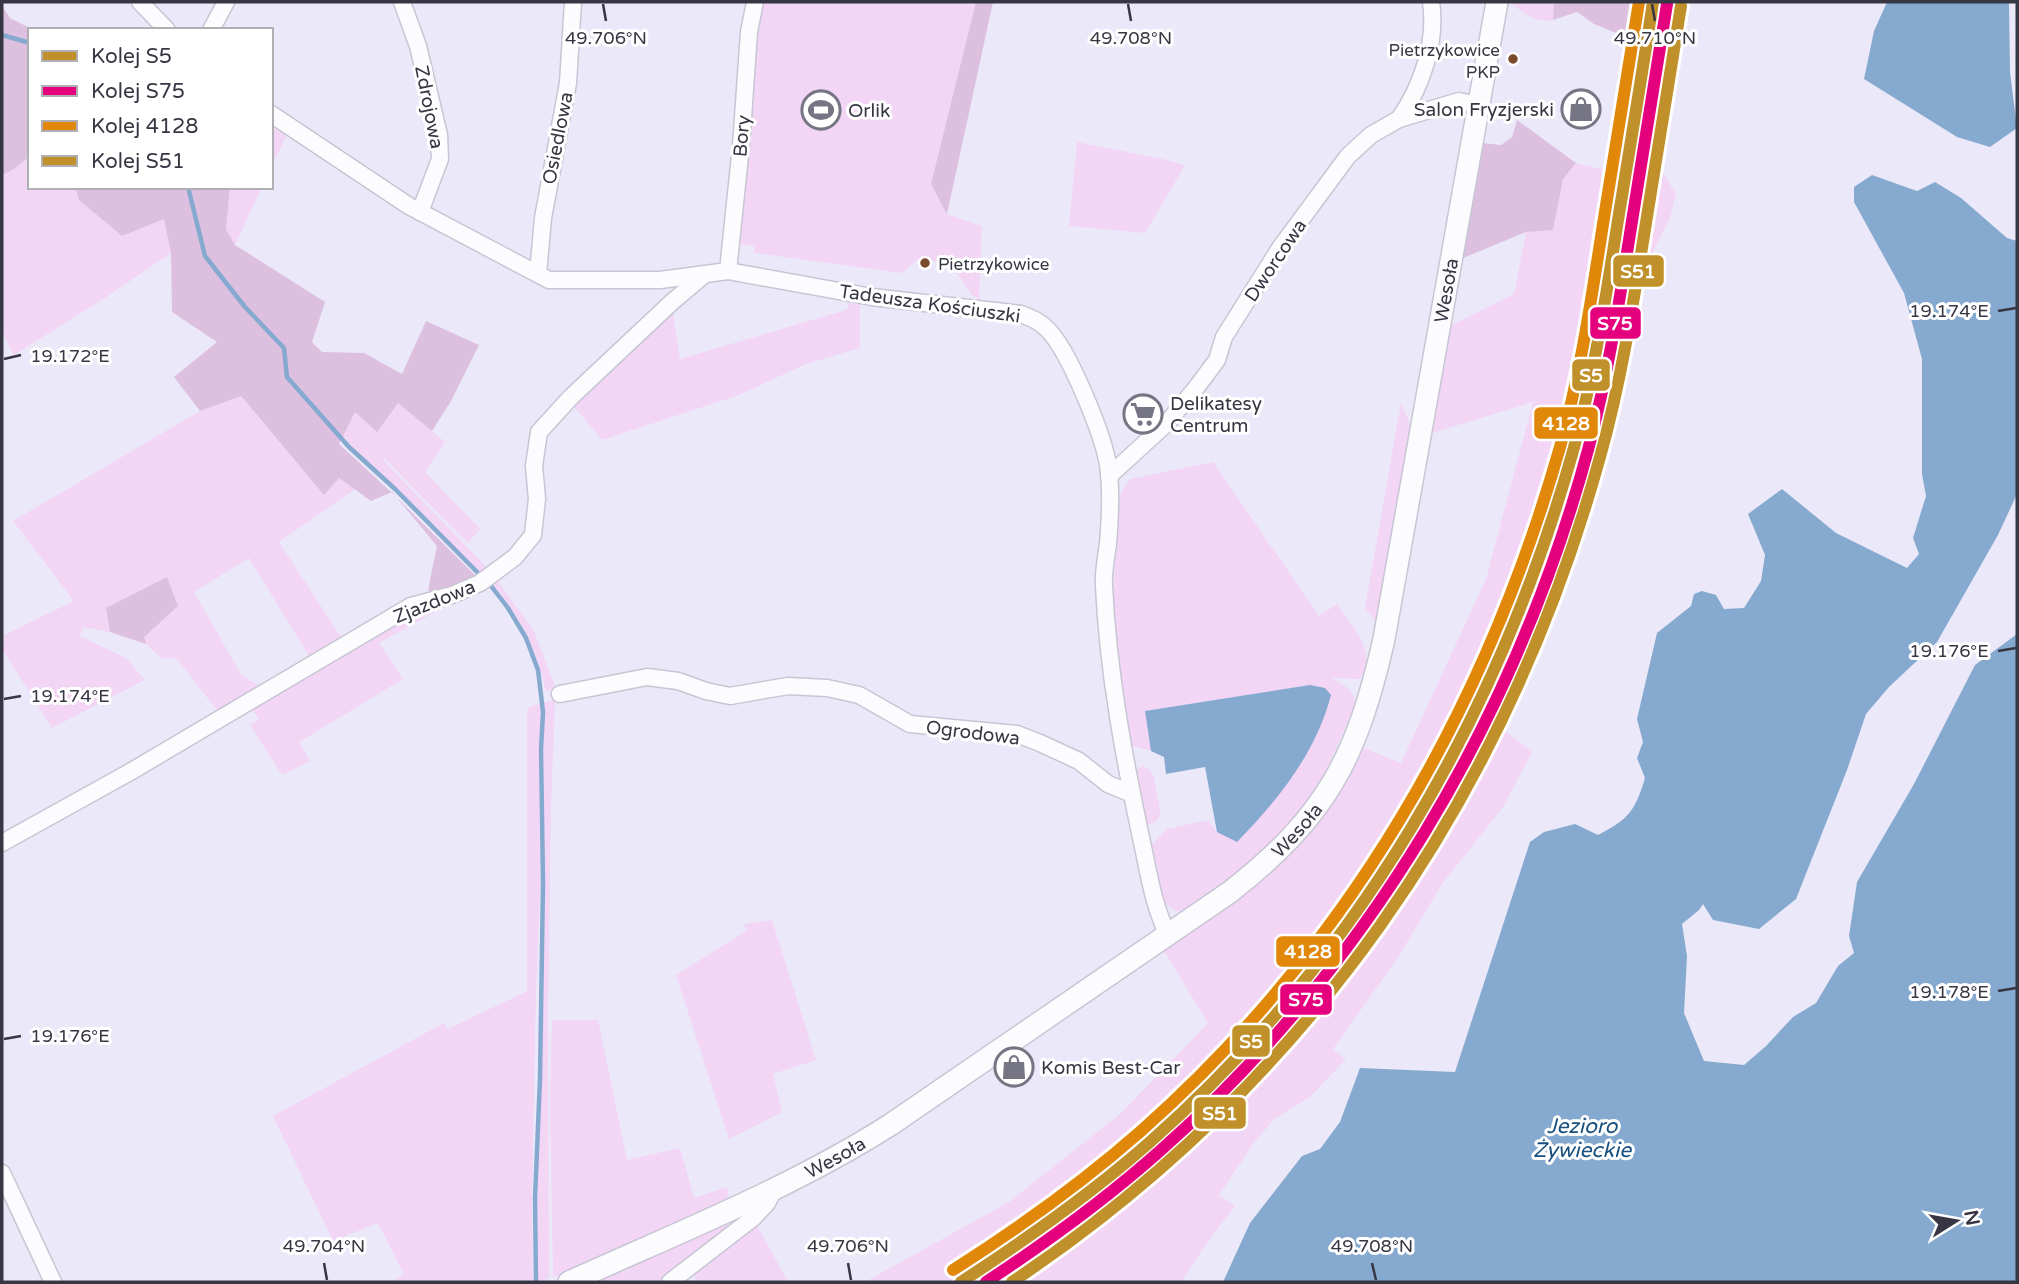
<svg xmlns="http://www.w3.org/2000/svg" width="2019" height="1284" viewBox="0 0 2019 1284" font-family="'Varela Round',sans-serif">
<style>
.green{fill:#f3d5f6}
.forest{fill:#ddbfe0}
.water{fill:#86a9cf}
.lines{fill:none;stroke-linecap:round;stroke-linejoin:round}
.stream{stroke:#86a9cf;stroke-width:4.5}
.minor-casing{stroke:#c7c6d4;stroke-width:19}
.major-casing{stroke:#c7c6d4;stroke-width:24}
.minor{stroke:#fcfcfe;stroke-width:16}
.major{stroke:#fcfcfe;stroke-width:21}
.rail-1-casing{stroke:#fff;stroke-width:18}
.rail-2-casing{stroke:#fff;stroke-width:18}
.rail-3-casing{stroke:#fff;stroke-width:18}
.rail-4-casing{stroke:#fff;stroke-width:18}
.rail-1{stroke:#c0912a;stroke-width:12}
.rail-2{stroke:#e5007d;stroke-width:12}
.rail-3{stroke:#e1870a;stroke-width:12}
.rail-4{stroke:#c0912a;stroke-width:12}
.ticks{fill:none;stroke:#373643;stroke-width:2.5}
.bus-dot{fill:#7a4b2a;stroke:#fff;stroke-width:2.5}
.labels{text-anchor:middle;stroke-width:6;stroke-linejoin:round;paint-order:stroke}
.bus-label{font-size:17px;fill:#373643;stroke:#fff;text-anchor:end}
.street-label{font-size:19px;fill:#373643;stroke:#fff}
.poi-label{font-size:19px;fill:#373643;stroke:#fff;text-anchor:start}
.water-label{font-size:21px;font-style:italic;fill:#174f7e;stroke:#fff}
.ticks-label{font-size:18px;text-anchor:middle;fill:#373643;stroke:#fff;stroke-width:6;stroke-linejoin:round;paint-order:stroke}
.line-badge{stroke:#fff;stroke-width:2.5}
.badge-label{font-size:19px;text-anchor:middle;font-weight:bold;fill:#fff}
</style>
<rect width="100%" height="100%" fill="#ebe9f9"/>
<g class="green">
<path d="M761 2H977L931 183 947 214 982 226 979 299 972 295 951 264 918 259 902 273 754 253V246L737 244 756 29Z"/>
<path d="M1511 2H1554L1553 20C1538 24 1521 13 1511 2Z"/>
<path d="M271 125 286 136 271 168Z"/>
<path d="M1077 142 1163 159 1185 165 1145 233 1069 226Z"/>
<path d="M30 156V187H75L79 200 164 218 171 253 105 298 14 355 2 332V175L14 169Z"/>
<path d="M1576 163 1606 170 1586 286 1621 291 1636 191 1661 170 1676 194 1670 218 1639 280 1604 449 1581 539 1504 730 1532 752 1503 807 1442 884 1397 959 1333 1049 1346 1059 1310 1097 1274 1119 1254 1143 1219 1195 1235 1206 1204 1247 1181 1282H865L1009 1202 1120 1114 1208 1023 1163 949 1252 875 1353 744 1401 763 1486 579 1533 402 1432 433 1422 428 1438 332 1514 294 1526 232 1553 230 1563 179Z"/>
<path d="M230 187H262L235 245 226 229Z"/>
<path d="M847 303 860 304V348L806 364 739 395 602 440 571 403 672 307 680 359 846 310 849 307Z"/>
<path d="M240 396 324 495 339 478 355 489 279 542 343 640 310 658 249 558 194 592 242 676 262 687 222 710 216 709 178 660 173 658 162 659 146 644 143 637 178 606 106 608 110 632 83 627 80 636 126 658 145 680 52 728 2 649V636L74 601 13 521 200 411Z"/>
<path d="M397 402 445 442 425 472 480 529 468 543 384 458 382 459 488 569 482 574 342 437 355 412Z"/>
<path d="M1401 403 1412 429 1380 616 1375 620 1365 608Z"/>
<path d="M1213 462 1319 616 1337 604C1352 627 1379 652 1360 679L1332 678C1343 685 1356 690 1355 706L1318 788 1298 814 1261 855 1185 910 1178 912 1164 903 1151 845 1167 829 1208 820 1217 832 1310 685 1145 711 1151 751 1131 745 1123 702 1112 609 1119 500 1122 491 1130 479Z"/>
<path d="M495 577 534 631 555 686 554 690 546 691C535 645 520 618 490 581Z"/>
<path d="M440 602 442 608 379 643 403 679 299 742 310 761 282 775 250 725 259 720 250 706 413 609Z"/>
<path d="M553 700 555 702 551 806 548 1020 549 1278 538 1282 537 1199 542 1042 544 874 542 750 544 702Z"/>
<path d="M541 704 539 749 540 886 536 992 532 1200 533 1282H392L404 1274 378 1223 333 1241 273 1116 444 1023 448 1029 527 991V712C529 705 534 705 541 704Z"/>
<path d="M1144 766C1147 768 1150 769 1152 773 1155 778 1155 785 1156 790 1159 803 1167 825 1146 824L1136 769Z"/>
<path d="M772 920 816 1060 773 1074 782 1112 729 1139 676 975 746 931 744 924Z"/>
<path d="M552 1020H598L627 1160 680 1148 694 1198 727 1187 729 1198 727 1202 569 1272 553 1277 550 1100Z"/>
<path d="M775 1188 753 1218 788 1282H698L689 1268 669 1282H569Z"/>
</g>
<g class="forest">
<path d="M976 2H993L947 214 931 184Z"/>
<path d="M1554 2H1631L1626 37 1594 24 1577 12 1553 20Z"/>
<path d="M2 6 10 18 34 30H30V156L14 169 2 175Z"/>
<path d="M1517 120 1576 163 1563 179 1553 230 1526 232 1451 263 1473 142 1501 145 1512 137Z"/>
<path d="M75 187H230L226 229 235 245 325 302 312 342 322 352 364 353 402 374 426 321 479 345 451 401 432 431 398 403 377 432 355 412 339 444 391 492 478 578 437 593 428 590 437 546 392 492 371 501 339 478 324 495 241 396 200 411 174 377 217 342 172 312 171 253 164 219 122 236 79 200Z"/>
<path d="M167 577 178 606 144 637 146 644 110 632 106 608Z"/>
</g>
<g class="water">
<path d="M1887 2H2009L2010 72 2017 128 1990 147 1957 137 1864 79 1874 31Z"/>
<path d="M1872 175 1917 191 1935 182 1961 198 2007 238 2017 241V494L1998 535 1937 642 1889 687 1866 714 1847 770 1796 899 1759 929 1713 920 1703 904 1699 910 1682 924 1687 956 1684 1013 1704 1061 1744 1065 1766 1046 1793 1017 1816 1003 1838 966 1854 953 1849 936 1857 882 1914 784 1975 665 2017 634V1282H1223L1250 1223 1302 1156 1320 1149 1340 1122 1360 1068 1455 1072 1530 842 1544 832 1575 824 1598 835C1629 819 1635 811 1645 778L1637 758 1643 742 1637 719 1657 633 1691 606 1694 594 1702 591 1716 595 1724 609 1744 608 1761 581 1765 555 1748 514 1782 489 1836 533 1907 568 1919 554 1913 538 1926 496 1922 474V359L1904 293 1854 202V187Z"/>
<path d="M1310 685 1325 688 1331 695C1316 753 1278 800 1237 842L1217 832 1205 767 1166 774 1164 757 1151 751 1145 711Z"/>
</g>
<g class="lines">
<g class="stream">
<path d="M2 35 30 43"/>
<path d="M188 187 205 256 245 307 284 348 287 377 349 447 395 489 481 576"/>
<path d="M488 582 508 608 526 638 538 670 543 712 541 749 543 883 540 1079 535 1198 536 1282"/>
</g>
<g class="minor-casing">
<g id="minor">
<path d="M140 2 167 30"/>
<path d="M402 2 418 46 439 135 440 159 420 212"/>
<path d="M211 30 226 2"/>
<path d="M271 114 409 206 549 280H660L728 271 872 297 1021 314C1031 318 1040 321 1048 330 1069 351 1103 434 1108 465 1112 490 1110 519 1108 544 1106 558 1103 573 1104 586 1108 670 1123 752 1140 833 1148 868 1152 903 1168 935"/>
<path d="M1399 119C1422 86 1437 42 1431 2"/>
<path d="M728 271 741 146 749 32 755 2"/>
<path d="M538 274 543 218 568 83 573 2"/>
<path d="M1109 476 1167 423 1196 388 1217 360 1224 337 1280 248 1348 156 1371 135 1399 119 1459 101 1479 105"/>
<path d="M560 694 647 677 678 681 706 691 730 696 788 686 827 688 859 695 910 724 1017 734 1040 743 1079 761 1108 784 1132 794"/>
<path d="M2 843 130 772 411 606 452 595 480 583 515 557 533 535 537 499 534 466 539 432 571 397 672 302 704 275"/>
<path d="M2 1173 53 1282"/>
<path d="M670 1282 753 1218 767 1203 775 1188"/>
</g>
</g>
<g class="major-casing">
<g id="major">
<path id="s1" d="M569 1282C677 1233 789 1189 890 1125L1230 892C1327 816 1357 758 1384 639L1497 2"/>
</g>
</g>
<use href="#minor" class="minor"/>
<use href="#major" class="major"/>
<g class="rail-1-casing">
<path id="rail-1" d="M961 1282C1027 1239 1091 1194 1150 1142 1359 957 1498 718 1573 451 1594 375 1606 297 1618 220 1630 147 1642 75 1653 2"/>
</g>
<g class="rail-2-casing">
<path id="rail-2" d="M986 1282C1047 1242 1106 1199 1161 1150 1369 965 1515 719 1588 450 1608 375 1620 298 1632 221 1644 148 1656 76 1667 4"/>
</g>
<g class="rail-3-casing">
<path id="rail-3" d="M953 1270C1019 1228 1082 1183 1141 1131 1348 948 1485 711 1560 447 1581 372 1592 294 1604 218 1616 146 1628 74 1639 2"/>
</g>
<g class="rail-4-casing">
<path id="rail-4" d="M1012 1282C1308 1084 1505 800 1600 457 1621 382 1633 305 1645 229 1657 155 1669 80 1681 6"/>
</g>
<use href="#rail-1" class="rail-1"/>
<use href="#rail-2" class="rail-2"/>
<use href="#rail-3" class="rail-3"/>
<use href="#rail-4" class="rail-4"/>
</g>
<path class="ticks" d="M603 4 606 21M1128 4 1131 21M1652 4 1655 21M1998 311 2016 308M4 359 21 355M1998 651 2016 648M4 699 21 696M1998 991 2016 988M4 1039 21 1036M324 1263 327 1280M848 1263 851 1280M1372 1263 1376 1280"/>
<defs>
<g id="shop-ring" transform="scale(2.0125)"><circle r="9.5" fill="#fff" stroke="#767583" stroke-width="1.5"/><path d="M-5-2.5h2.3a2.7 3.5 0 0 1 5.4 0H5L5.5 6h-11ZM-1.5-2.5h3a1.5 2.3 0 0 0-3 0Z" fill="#767583"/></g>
<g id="stadium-ring" transform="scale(2.0125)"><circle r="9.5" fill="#fff" stroke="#767583" stroke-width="1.5"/><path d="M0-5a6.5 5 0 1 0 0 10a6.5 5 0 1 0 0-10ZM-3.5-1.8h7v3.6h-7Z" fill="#767583"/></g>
<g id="supermarket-ring" transform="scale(2.0125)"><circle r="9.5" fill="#fff" stroke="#767583" stroke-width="1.5"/><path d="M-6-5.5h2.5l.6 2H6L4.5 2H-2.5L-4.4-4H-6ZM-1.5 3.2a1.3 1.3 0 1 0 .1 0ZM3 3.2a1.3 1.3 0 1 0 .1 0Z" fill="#767583"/></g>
</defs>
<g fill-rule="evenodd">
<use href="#shop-ring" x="1581" y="109"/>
<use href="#stadium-ring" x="821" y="110"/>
<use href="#supermarket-ring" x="1143" y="414"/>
<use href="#shop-ring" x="1014" y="1067"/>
</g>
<g class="bus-dot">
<circle cx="1513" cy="59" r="6"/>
<circle cx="925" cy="263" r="6"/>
</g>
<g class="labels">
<g class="bus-label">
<text x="1500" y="56">Pietrzykowice<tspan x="1500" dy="22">PKP</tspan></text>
<text x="938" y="270" text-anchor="start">Pietrzykowice</text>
</g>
<g class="street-label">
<text transform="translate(430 107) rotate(79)" y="7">Zdrojowa</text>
<text transform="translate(741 136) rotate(-85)" y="7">Bory</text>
<text transform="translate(557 138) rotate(-79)" y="7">Osiedlowa</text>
<text transform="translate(1275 260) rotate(-56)" y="7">Dworcowa</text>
<text dy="7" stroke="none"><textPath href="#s1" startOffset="1428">Wesoła</textPath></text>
<text transform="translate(930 303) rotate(8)" y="7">Tadeusza Kościuszki</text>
<text transform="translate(434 601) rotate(-22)" y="7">Zjazdowa</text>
<text transform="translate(973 732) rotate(7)" y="7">Ogrodowa</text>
<text dy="7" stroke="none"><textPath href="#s1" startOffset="861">Wesoła</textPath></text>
<text dy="7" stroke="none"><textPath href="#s1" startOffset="294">Wesoła</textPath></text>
</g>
<g class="poi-label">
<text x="1554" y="116" text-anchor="end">Salon Fryzjerski</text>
<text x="848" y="117">Orlik</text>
<text x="1170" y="410">Delikatesy<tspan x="1170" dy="22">Centrum</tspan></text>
<text x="1041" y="1074">Komis Best-Car</text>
</g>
<g class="water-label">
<text x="1582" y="1133">Jezioro<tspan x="1582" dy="24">Żywieckie</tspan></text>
</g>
</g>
<g class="ticks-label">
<text x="606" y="44">49.706°N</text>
<text x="1131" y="44">49.708°N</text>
<text x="1655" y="44">49.710°N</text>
<text x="1949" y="317">19.174°E</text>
<text x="70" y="362">19.172°E</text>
<text x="1949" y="657">19.176°E</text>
<text x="70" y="702">19.174°E</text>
<text x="1949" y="998">19.178°E</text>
<text x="70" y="1042">19.176°E</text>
<text x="324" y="1252">49.704°N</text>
<text x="848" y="1252">49.706°N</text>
<text x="1372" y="1252">49.708°N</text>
</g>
<g class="line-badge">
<rect x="1612" y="254" width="53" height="34" rx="7" fill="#c0912a"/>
<rect x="1589" y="306" width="53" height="34" rx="7" fill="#e5007d"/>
<rect x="1571" y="358" width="40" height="34" rx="7" fill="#c0912a"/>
<rect x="1533" y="406" width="66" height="34" rx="7" fill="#e1870a"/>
<rect x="1275" y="935" width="66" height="33" rx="7" fill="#e1870a"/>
<rect x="1279" y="983" width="54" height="33" rx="7" fill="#e5007d"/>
<rect x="1231" y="1024" width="40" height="34" rx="7" fill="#c0912a"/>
<rect x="1193" y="1096" width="54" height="34" rx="7" fill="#c0912a"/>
</g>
<g class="badge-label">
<text x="1638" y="278">S51</text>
<text x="1615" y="330">S75</text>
<text x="1591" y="382">S5</text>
<text x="1566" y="430">4128</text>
<text x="1308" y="958">4128</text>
<text x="1306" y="1006">S75</text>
<text x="1251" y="1048">S5</text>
<text x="1220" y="1120">S51</text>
</g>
<rect width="2019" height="1284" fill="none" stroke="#373643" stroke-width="7"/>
<rect x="28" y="28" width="245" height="161" fill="#ffffff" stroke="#afafb4" stroke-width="2"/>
<rect x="42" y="51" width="35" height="10" fill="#c0912a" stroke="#afafb4" stroke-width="2"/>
<text x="91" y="63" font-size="21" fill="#373643">Kolej S5</text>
<rect x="42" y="86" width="35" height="10" fill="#e5007d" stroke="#afafb4" stroke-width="2"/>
<text x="91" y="98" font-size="21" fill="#373643">Kolej S75</text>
<rect x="42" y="121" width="35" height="10" fill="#e1870a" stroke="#afafb4" stroke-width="2"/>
<text x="91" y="133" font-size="21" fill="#373643">Kolej 4128</text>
<rect x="42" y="156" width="35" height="10" fill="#c0912a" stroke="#afafb4" stroke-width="2"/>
<text x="91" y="168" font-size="21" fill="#373643">Kolej S51</text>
<g transform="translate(1956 1221) rotate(79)" stroke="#ffffff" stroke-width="5" paint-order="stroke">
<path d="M0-5L12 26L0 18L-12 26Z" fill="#373643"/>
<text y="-10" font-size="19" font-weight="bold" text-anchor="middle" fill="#373643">N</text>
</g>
</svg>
